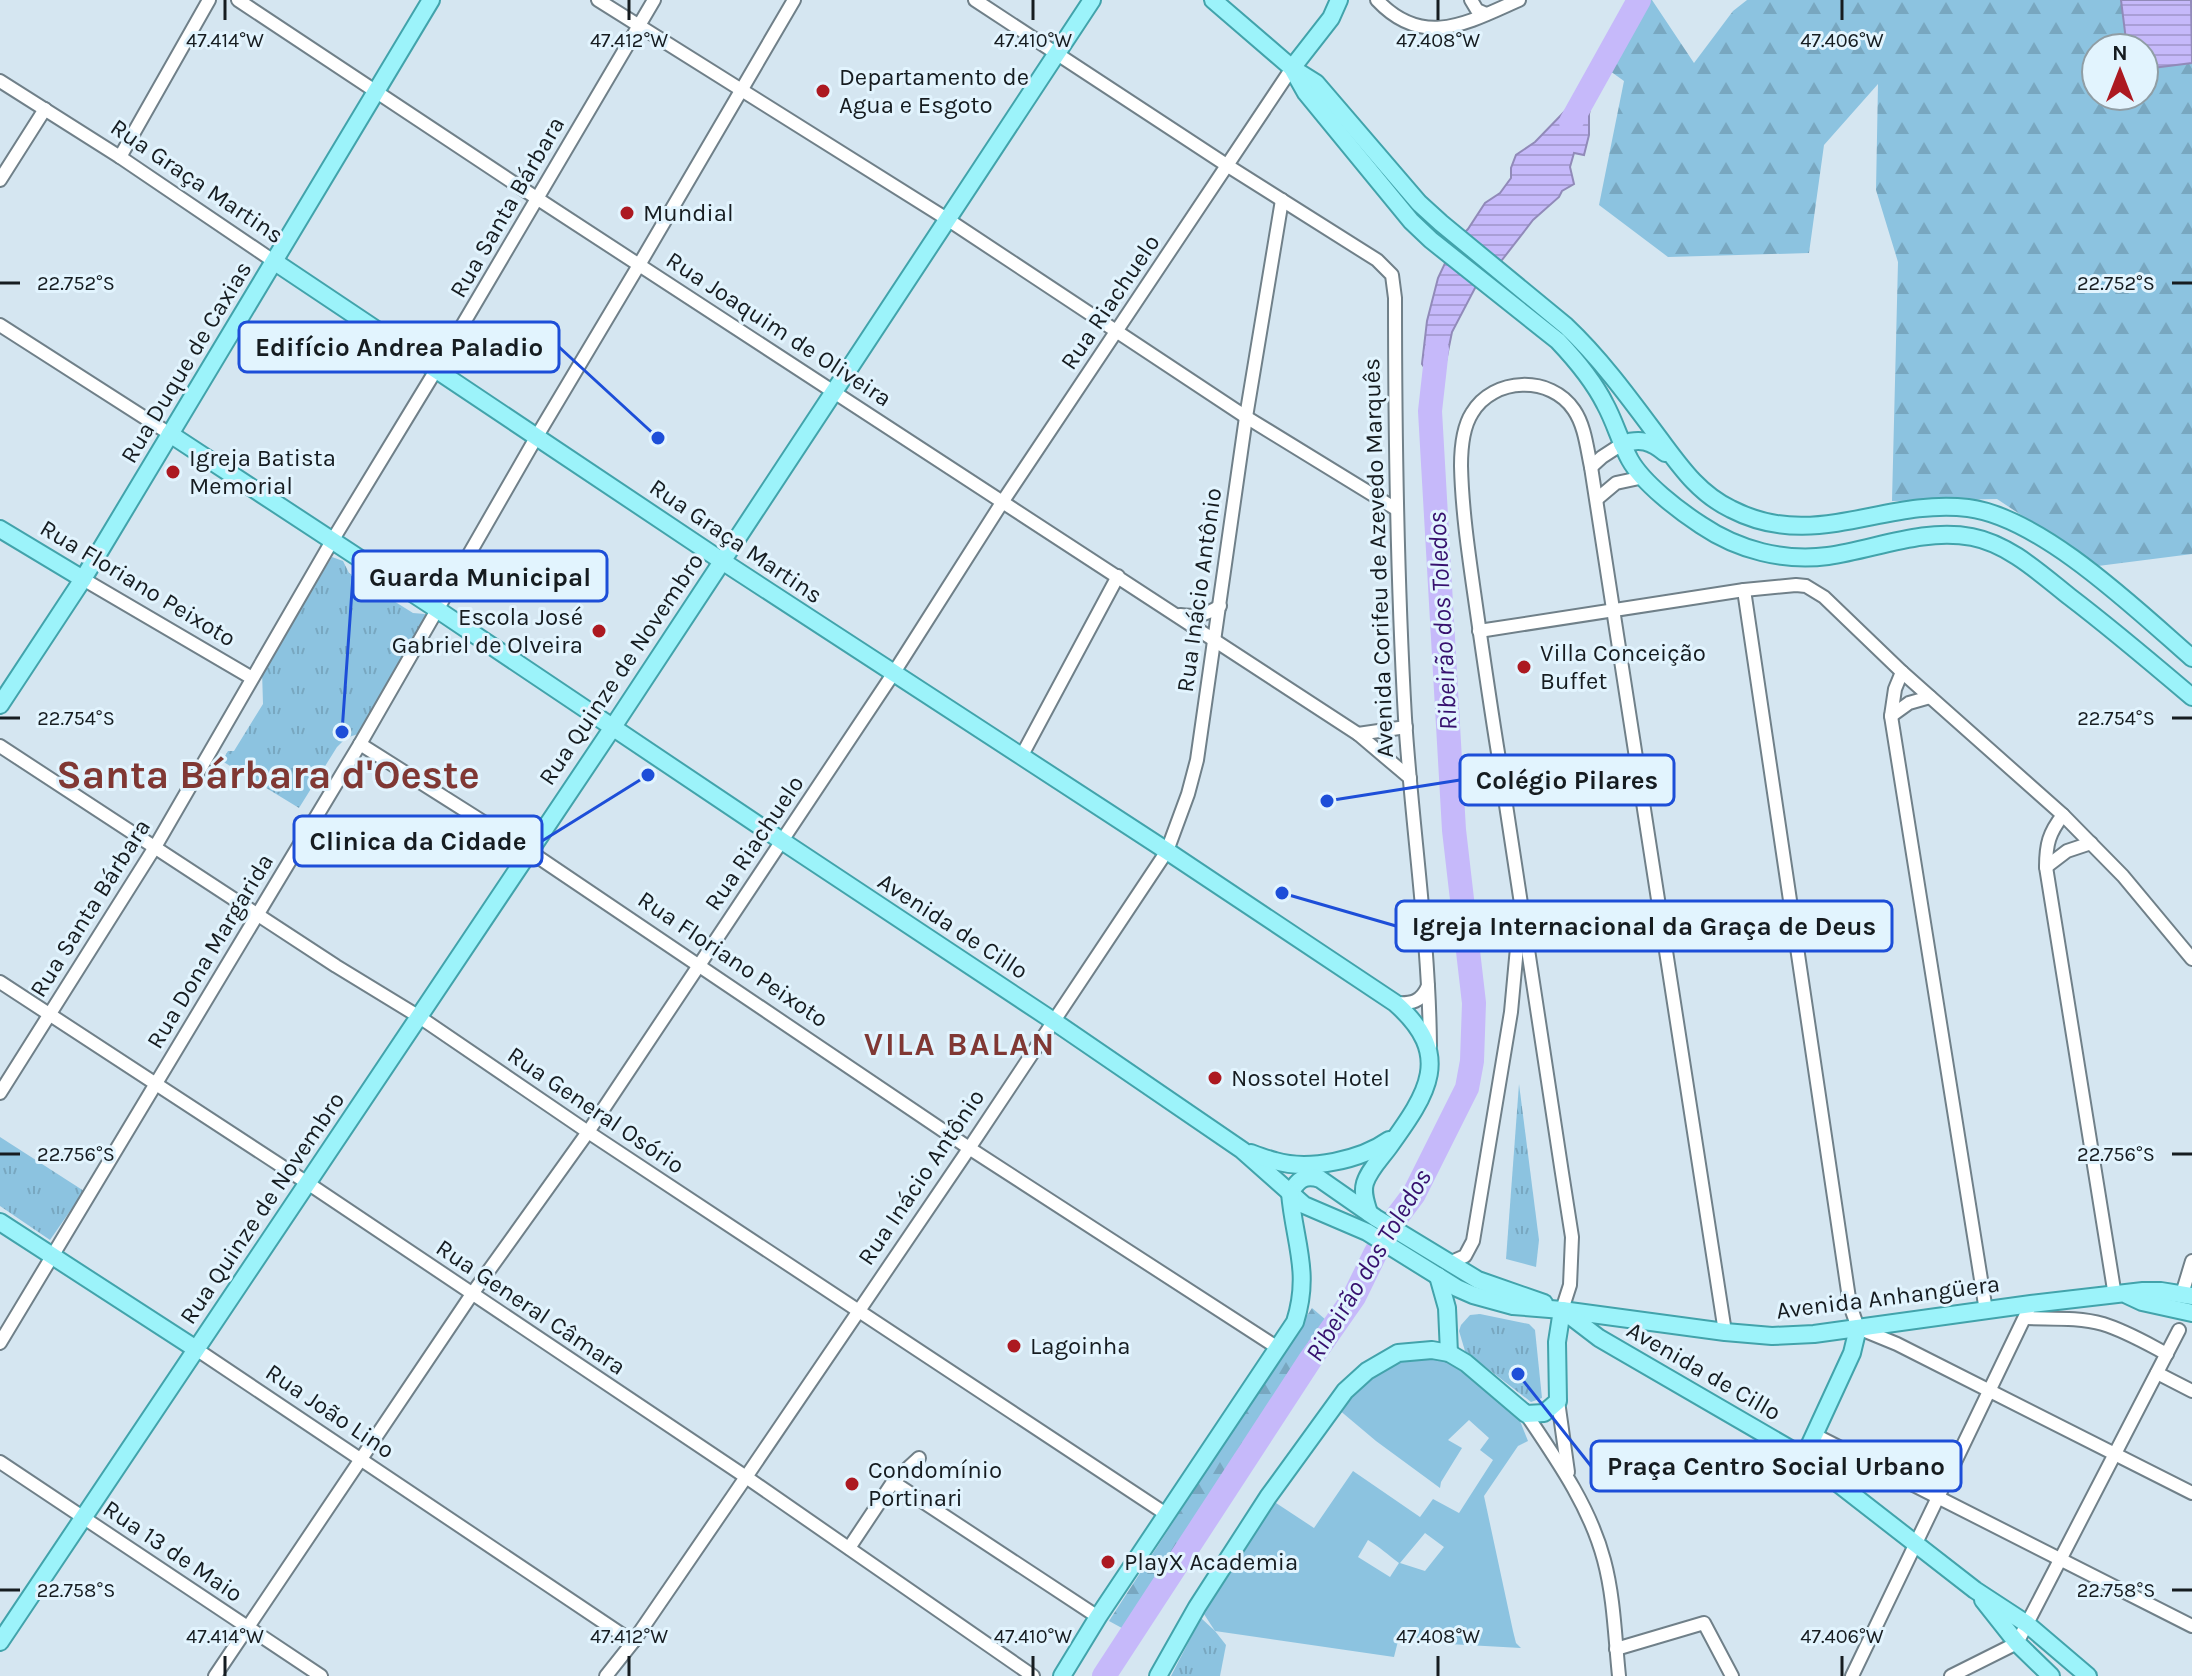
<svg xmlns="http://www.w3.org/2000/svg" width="2192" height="1676" viewBox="0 0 2192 1676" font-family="Karla,sans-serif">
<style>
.grass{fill:#8cc3e0;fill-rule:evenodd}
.forest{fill:url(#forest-firs);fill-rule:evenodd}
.park{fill:url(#park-tufts)}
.water{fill:url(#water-rules);stroke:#918ab9;stroke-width:2}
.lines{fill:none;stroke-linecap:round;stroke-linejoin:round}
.river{stroke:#c6b9fa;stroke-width:24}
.minor-casing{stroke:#708089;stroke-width:16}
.major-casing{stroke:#42a3ab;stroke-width:20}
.minor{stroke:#fff;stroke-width:12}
.major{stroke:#9cf3fa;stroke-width:16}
.ticks{fill:none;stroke:#161c20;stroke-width:3}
.poi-dot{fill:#ac1921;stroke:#e2f4fe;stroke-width:3}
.labels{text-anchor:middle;stroke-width:6;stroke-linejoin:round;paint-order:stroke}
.poi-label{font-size:24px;fill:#161c20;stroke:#e2f4fe;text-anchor:start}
.street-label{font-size:24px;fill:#161c20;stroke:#e2f4fe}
.water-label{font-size:26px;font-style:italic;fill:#36106e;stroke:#e2f4fe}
.district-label{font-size:32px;font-weight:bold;letter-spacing:2px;fill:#803834;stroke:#e2f4fe}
.town-label{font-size:40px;font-weight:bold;fill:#803834;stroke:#e2f4fe}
.ticks-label{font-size:20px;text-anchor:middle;fill:#161c20;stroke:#e2f4fe;stroke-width:6;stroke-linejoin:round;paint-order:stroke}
.leader{fill:none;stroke:#1d4ed8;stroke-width:3}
.callout-dot{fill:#1d4ed8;stroke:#e2f4fe;stroke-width:3}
.callout{fill:#e2f4fe;stroke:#1d4ed8;stroke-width:3}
.callout-label{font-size:26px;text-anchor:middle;font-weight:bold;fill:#161c20}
</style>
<defs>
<pattern id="forest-firs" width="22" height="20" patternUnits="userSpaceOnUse" patternTransform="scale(2)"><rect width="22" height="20" fill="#8cc3e0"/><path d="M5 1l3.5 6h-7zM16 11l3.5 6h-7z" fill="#78a7c0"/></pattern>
<pattern id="park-tufts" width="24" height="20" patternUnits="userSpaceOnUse" patternTransform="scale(2)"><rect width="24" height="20" fill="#8cc3e0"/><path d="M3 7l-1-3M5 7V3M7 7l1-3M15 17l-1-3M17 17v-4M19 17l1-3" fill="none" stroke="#78a7c0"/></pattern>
<pattern id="water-rules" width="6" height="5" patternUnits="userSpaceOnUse" patternTransform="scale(2)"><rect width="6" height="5" fill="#c6b9fa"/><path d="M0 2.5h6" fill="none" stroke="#a99ed6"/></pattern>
</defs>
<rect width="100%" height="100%" fill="#d5e6f1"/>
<path class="grass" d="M1402 1357H1445L1471 1376 1518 1416 1528 1441 1518 1446 1484 1496 1513 1631 1516 1643 1521 1648 1431 1643 1399 1637 1394 1657 1215 1631 1200 1608 1273 1501 1314 1528 1353 1471 1420 1517 1433 1499 1459 1513 1493 1460 1480 1450 1489 1438 1469 1420 1448 1440 1462 1448 1441 1482 1440 1488 1376 1441 1338 1409 1367 1373ZM1425 1533 1444 1547 1425 1571 1400 1563ZM1368 1540C1380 1547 1388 1555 1399 1563L1390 1577 1358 1557Z"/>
<g class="forest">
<path d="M1639 0H1652L1694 63 1733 11 1747 0H2192V554L2098 566 1997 499 1892 501 1898 262 1876 190 1878 84 1824 145 1809 253 1668 257 1599 205 1624 81 1603 66ZM2096 48H2144V96H2096Z"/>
<path d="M1312 1308 1333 1326 1131 1633 1109 1621Z"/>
</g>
<g class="park">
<path d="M332 557 343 561 349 573 413 613 425 614 429 618 361 733 346 738 337 747 299 808 222 761 228 751H234L263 704 262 671Z"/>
<path d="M1519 1084 1539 1240 1536 1267 1506 1259Z"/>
<path d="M0 1137 84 1191 50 1240 0 1206Z"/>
<path d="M1480 1314 1529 1324 1535 1330 1542 1398 1531 1402 1465 1351 1459 1331 1461 1325 1470 1315Z"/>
<path d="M1201 1618 1215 1631 1226 1645 1220 1676H1171Z"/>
</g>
<g class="water">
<path d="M2121 0H2191L2192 63 2144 69V48H2127Z"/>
<path d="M1581 90 1592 99 1589 114V135L1584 155 1574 153 1570 167 1574 184 1562 191 1559 197 1533 220 1502 260 1486 267 1452 332 1444 371 1433 380 1422 364 1427 321 1438 278 1455 242 1468 229 1485 203 1500 193 1511 178V168L1516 155 1535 142 1566 110Z"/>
</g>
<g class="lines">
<g class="river">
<path d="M1571 122 1639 0"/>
<path d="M1104 1676 1310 1360 1354 1297 1375 1254 1396 1218 1414 1194 1467 1088 1472 1061 1474 1003 1454 830 1430 411 1437 349"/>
</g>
<g class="minor-casing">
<g id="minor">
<path d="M238 0 538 199 1358 734 1410 778"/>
<path d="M598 0 947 219 1246 417 1396 509"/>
<path d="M975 0 1228 166 1377 260 1392 275 1395 298C1395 438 1397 578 1405 718 1412 828 1429 936 1430 1046"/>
<path d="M1377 0C1423 49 1467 23 1519 0"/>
<path d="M1471 0 1477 10 1486 14"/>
<path d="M0 81 120 157 275 262"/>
<path d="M120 157 209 0"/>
<path d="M0 180 45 109"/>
<path d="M0 325 170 434"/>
<path d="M1591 467 1602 457 1622 444"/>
<path d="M1597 499 1616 483 1644 477"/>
<path d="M83 579 252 678"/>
<path d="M1744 590 1850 1305 1858 1328 1897 1344 2192 1493"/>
<path d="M1180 615C1196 617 1206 615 1220 606"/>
<path d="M1479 631 1744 590 1796 585 1806 586 1824 597 1902 672 2063 815 2123 876 2192 959"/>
<path d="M1902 672 1895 689 1891 716 1986 1311"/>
<path d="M1891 716 1909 703 1930 697"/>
<path d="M1358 734 1406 727"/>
<path d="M360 744 529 851 969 1148 1278 1348"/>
<path d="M0 746 336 966 418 1016 588 1132 1166 1514"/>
<path d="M1021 757 1118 576"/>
<path d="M2063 815C2049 833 2046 844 2046 867L2115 1296"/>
<path d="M2046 867 2067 851 2091 843"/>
<path d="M0 982 309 1184 746 1477 1033 1676"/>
<path d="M1395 1003C1412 1004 1421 1002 1428 986"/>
<path d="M0 1093 155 847 332 541 436 370 654 0"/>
<path d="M1449 1263 1465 1256 1473 1241 1511 1012 1519 926"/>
<path d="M2182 1294 2192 1261"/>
<path d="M1562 1310 1570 1285 1572 1237C1547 1078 1523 919 1499 759 1490 704 1482 648 1474 592 1468 550 1462 508 1461 466 1461 450 1463 427 1472 413 1493 377 1551 375 1574 410 1585 426 1587 449 1591 467L1725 1332"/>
<path d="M2026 1318C2051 1319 2078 1317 2103 1324 2126 1331 2146 1343 2167 1354"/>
<path d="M0 1343 360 744 537 436 639 265 794 0"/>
<path d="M196 1349 633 1642"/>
<path d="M2157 1373 2192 1391"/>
<path d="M1558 1401 1568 1472"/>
<path d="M1526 1414C1557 1460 1590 1507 1604 1560 1614 1597 1615 1638 1619 1676"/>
<path d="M1815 1435 2192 1626"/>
<path d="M0 1462 321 1676"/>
<path d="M893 1482 919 1458"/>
<path d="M849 1548 893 1482 1098 1617"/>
<path d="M1616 1649 1704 1623 1732 1676"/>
<path d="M215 1676 472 1294 588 1132 893 674 1003 501 1292 68"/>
<path d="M606 1676 633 1642 746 1477 964 1156 1167 851 1188 794 1197 760 1246 417 1282 200"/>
<path d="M1852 1676 2031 1304"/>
<path d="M1951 1676 2017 1643 2179 1330"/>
</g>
</g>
<g class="major-casing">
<g id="major">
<path d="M1213 0 1292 68 1316 83 1419 203 1441 223 1566 326C1601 359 1630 399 1659 438 1680 466 1698 493 1731 509 1814 552 1883 498 1968 508 2041 517 2137 610 2192 658"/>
<path d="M1292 68 1331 18 1339 0"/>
<path d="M1293 70 1306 93 1411 221 1431 240 1558 341C1576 360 1593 380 1605 404 1615 422 1620 442 1630 460 1643 483 1678 510 1701 525 1738 550 1784 562 1828 556 1876 549 1923 528 1972 537 2009 544 2041 574 2070 597 2112 629 2152 663 2192 697"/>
<path d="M275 262 722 561 1167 851 1395 1003C1454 1055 1428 1093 1389 1147 1381 1158 1369 1170 1365 1183 1362 1193 1366 1203 1369 1213"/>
<path d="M170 434 438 610 782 841 1052 1020 1242 1150 1304 1205 1367 1232 1457 1288 1473 1295 1513 1306 1562 1310 1725 1332 1772 1336 1814 1334 2031 1304 2143 1291H2161L2192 1296"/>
<path d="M1622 444C1640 438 1651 441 1665 453"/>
<path d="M0 529 83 579"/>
<path d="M0 705 83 579 431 0"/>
<path d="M1251 1153C1259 1156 1267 1159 1275 1161 1309 1171 1361 1160 1389 1140"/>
<path d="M1290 1193C1298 1180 1304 1174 1320 1179L1376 1218 1478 1280 1544 1303"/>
<path d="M0 1222 196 1349"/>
<path d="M1438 1276 1447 1308 1449 1353"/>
<path d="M2127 1295 2142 1302 2192 1313"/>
<path d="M1565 1312 1599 1338 1804 1457 1975 1590 2027 1624 2088 1676"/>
<path d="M1804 1457 1852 1353 1858 1328"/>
<path d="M1983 1600 2017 1643 2051 1676"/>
<path d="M0 1642 613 727 1092 0"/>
<path d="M1062 1676 1098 1617 1295 1322C1311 1272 1294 1241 1290 1193"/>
<path d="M1158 1676 1197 1607 1268 1497 1345 1391 1367 1371 1398 1353 1432 1350 1449 1353 1466 1363 1526 1414 1544 1413 1558 1401 1557 1342 1562 1310"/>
</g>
</g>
<use href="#minor" class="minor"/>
<use href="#major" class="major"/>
</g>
<path class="ticks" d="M225 0V20M629 0V20M1033 0V20M1438 0V20M1842 0V20M0 283H20M2172 283H2192M0 718H20M2172 718H2192M0 1154H20M2172 1154H2192M0 1590H20M2172 1590H2192M225 1656V1676M629 1656V1676M1033 1656V1676M1438 1656V1676M1842 1656V1676"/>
<g class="poi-dot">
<circle cx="823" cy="91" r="8"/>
<circle cx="627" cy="213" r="8"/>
<circle cx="173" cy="472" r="8"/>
<circle cx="599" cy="631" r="8"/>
<circle cx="1524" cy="667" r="8"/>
<circle cx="1215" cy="1078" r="8"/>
<circle cx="1014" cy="1346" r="8"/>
<circle cx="852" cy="1484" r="8"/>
<circle cx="1108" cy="1562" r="8"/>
</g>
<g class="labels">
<g class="poi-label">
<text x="839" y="85">Departamento de<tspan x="839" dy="28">Agua e Esgoto</tspan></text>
<text x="643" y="221">Mundial</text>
<text x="189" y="466">Igreja Batista<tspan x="189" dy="28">Memorial</tspan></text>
<text x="583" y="625" text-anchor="end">Escola José<tspan x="583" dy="28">Gabriel de Olveira</tspan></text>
<text x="1540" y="661">Villa Conceição<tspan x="1540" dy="28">Buffet</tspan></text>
<text x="1231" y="1086">Nossotel Hotel</text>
<text x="1030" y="1354">Lagoinha</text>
<text x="868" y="1478">Condomínio<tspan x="868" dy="28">Portinari</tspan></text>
<text x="1124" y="1570">PlayX Academia</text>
</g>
<g class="street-label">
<text transform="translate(197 181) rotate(34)" y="8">Rua Graça Martins</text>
<text transform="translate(507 207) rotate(-60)" y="8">Rua Santa Bárbara</text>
<text transform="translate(1110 302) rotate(-56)" y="8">Rua Riachuelo</text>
<text transform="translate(779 329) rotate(33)" y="8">Rua Joaquim de Oliveira</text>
<text transform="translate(186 362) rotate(-59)" y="8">Rua Duque de Caxias</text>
<text transform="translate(736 541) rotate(34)" y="8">Rua Graça Martins</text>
<text transform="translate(1378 558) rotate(-92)" y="8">Avenida Corifeu de Azevedo Marquês</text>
<text transform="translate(138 583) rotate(31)" y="8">Rua Floriano Peixoto</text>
<text transform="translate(1199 590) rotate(-82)" y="8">Rua Inácio Antônio</text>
<text transform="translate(621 669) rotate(-56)" y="8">Rua Quinze de Novembro</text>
<text transform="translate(754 843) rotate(-56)" y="8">Rua Riachuelo</text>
<text transform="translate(90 908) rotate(-58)" y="8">Rua Santa Bárbara</text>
<text transform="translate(953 926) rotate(33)" y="8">Avenida de Cillo</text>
<text transform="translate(210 951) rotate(-59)" y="8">Rua Dona Margarida</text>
<text transform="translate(733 959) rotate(34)" y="8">Rua Floriano Peixoto</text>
<text transform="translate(596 1110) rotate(34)" y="8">Rua General Osório</text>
<text transform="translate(921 1177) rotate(-56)" y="8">Rua Inácio Antônio</text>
<text transform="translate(262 1208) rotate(-56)" y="8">Rua Quinze de Novembro</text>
<text transform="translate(1888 1297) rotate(-7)" y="8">Avenida Anhangüera</text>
<text transform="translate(531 1307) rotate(34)" y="8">Rua General Câmara</text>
<text transform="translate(1704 1371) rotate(30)" y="8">Avenida de Cillo</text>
<text transform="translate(330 1411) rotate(34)" y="8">Rua João Lino</text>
<text transform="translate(173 1551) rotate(34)" y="8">Rua 13 de Maio</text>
</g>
<g class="water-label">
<text transform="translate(1442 621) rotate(-93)" y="9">Ribeirão dos Toledos</text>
<text transform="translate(1368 1265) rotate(-59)" y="9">Ribeirão dos Toledos</text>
</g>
<g class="district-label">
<text x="960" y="1055">VILA BALAN</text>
</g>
<g class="town-label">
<text x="268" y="788">Santa Bárbara d'Oeste</text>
</g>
</g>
<g class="ticks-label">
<text x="225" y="47">47.414°W</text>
<text x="629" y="47">47.412°W</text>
<text x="1033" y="47">47.410°W</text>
<text x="1438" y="47">47.408°W</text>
<text x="1842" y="47">47.406°W</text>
<text x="76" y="290">22.752°S</text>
<text x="2116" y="290">22.752°S</text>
<text x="76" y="725">22.754°S</text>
<text x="2116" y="725">22.754°S</text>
<text x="76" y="1161">22.756°S</text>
<text x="2116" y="1161">22.756°S</text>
<text x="76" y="1597">22.758°S</text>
<text x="2116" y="1597">22.758°S</text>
<text x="225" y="1643">47.414°W</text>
<text x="629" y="1643">47.412°W</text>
<text x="1033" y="1643">47.410°W</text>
<text x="1438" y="1643">47.408°W</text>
<text x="1842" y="1643">47.406°W</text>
</g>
<path class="leader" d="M658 438L559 347M342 732L353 576M1327 801L1460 780M648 775L542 841M1282 893L1396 926M1518 1374L1591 1466"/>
<g class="callout-dot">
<circle cx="658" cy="438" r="8"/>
<circle cx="342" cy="732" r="8"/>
<circle cx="1327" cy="801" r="8"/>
<circle cx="648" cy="775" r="8"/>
<circle cx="1282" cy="893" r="8"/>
<circle cx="1518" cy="1374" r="8"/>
</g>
<g class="callout">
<rect x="239" y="322" width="320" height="50" rx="8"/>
<rect x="353" y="551" width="254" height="50" rx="8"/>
<rect x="1460" y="755" width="214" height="50" rx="8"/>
<rect x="294" y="816" width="248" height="50" rx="8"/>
<rect x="1396" y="901" width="496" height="50" rx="8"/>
<rect x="1591" y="1441" width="370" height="50" rx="8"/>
</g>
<g class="callout-label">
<text x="399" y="356">Edifício Andrea Paladio</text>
<text x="480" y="586">Guarda Municipal</text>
<text x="1567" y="789">Colégio Pilares</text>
<text x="418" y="850">Clinica da Cidade</text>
<text x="1644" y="935">Igreja Internacional da Graça de Deus</text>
<text x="1776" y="1475">Praça Centro Social Urbano</text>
</g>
<g transform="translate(2120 72)"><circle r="38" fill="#e2f4fe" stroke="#909ea5" stroke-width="2"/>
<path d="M0-6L14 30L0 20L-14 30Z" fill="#ac1921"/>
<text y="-12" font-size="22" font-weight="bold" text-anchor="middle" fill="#161c20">N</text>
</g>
</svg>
